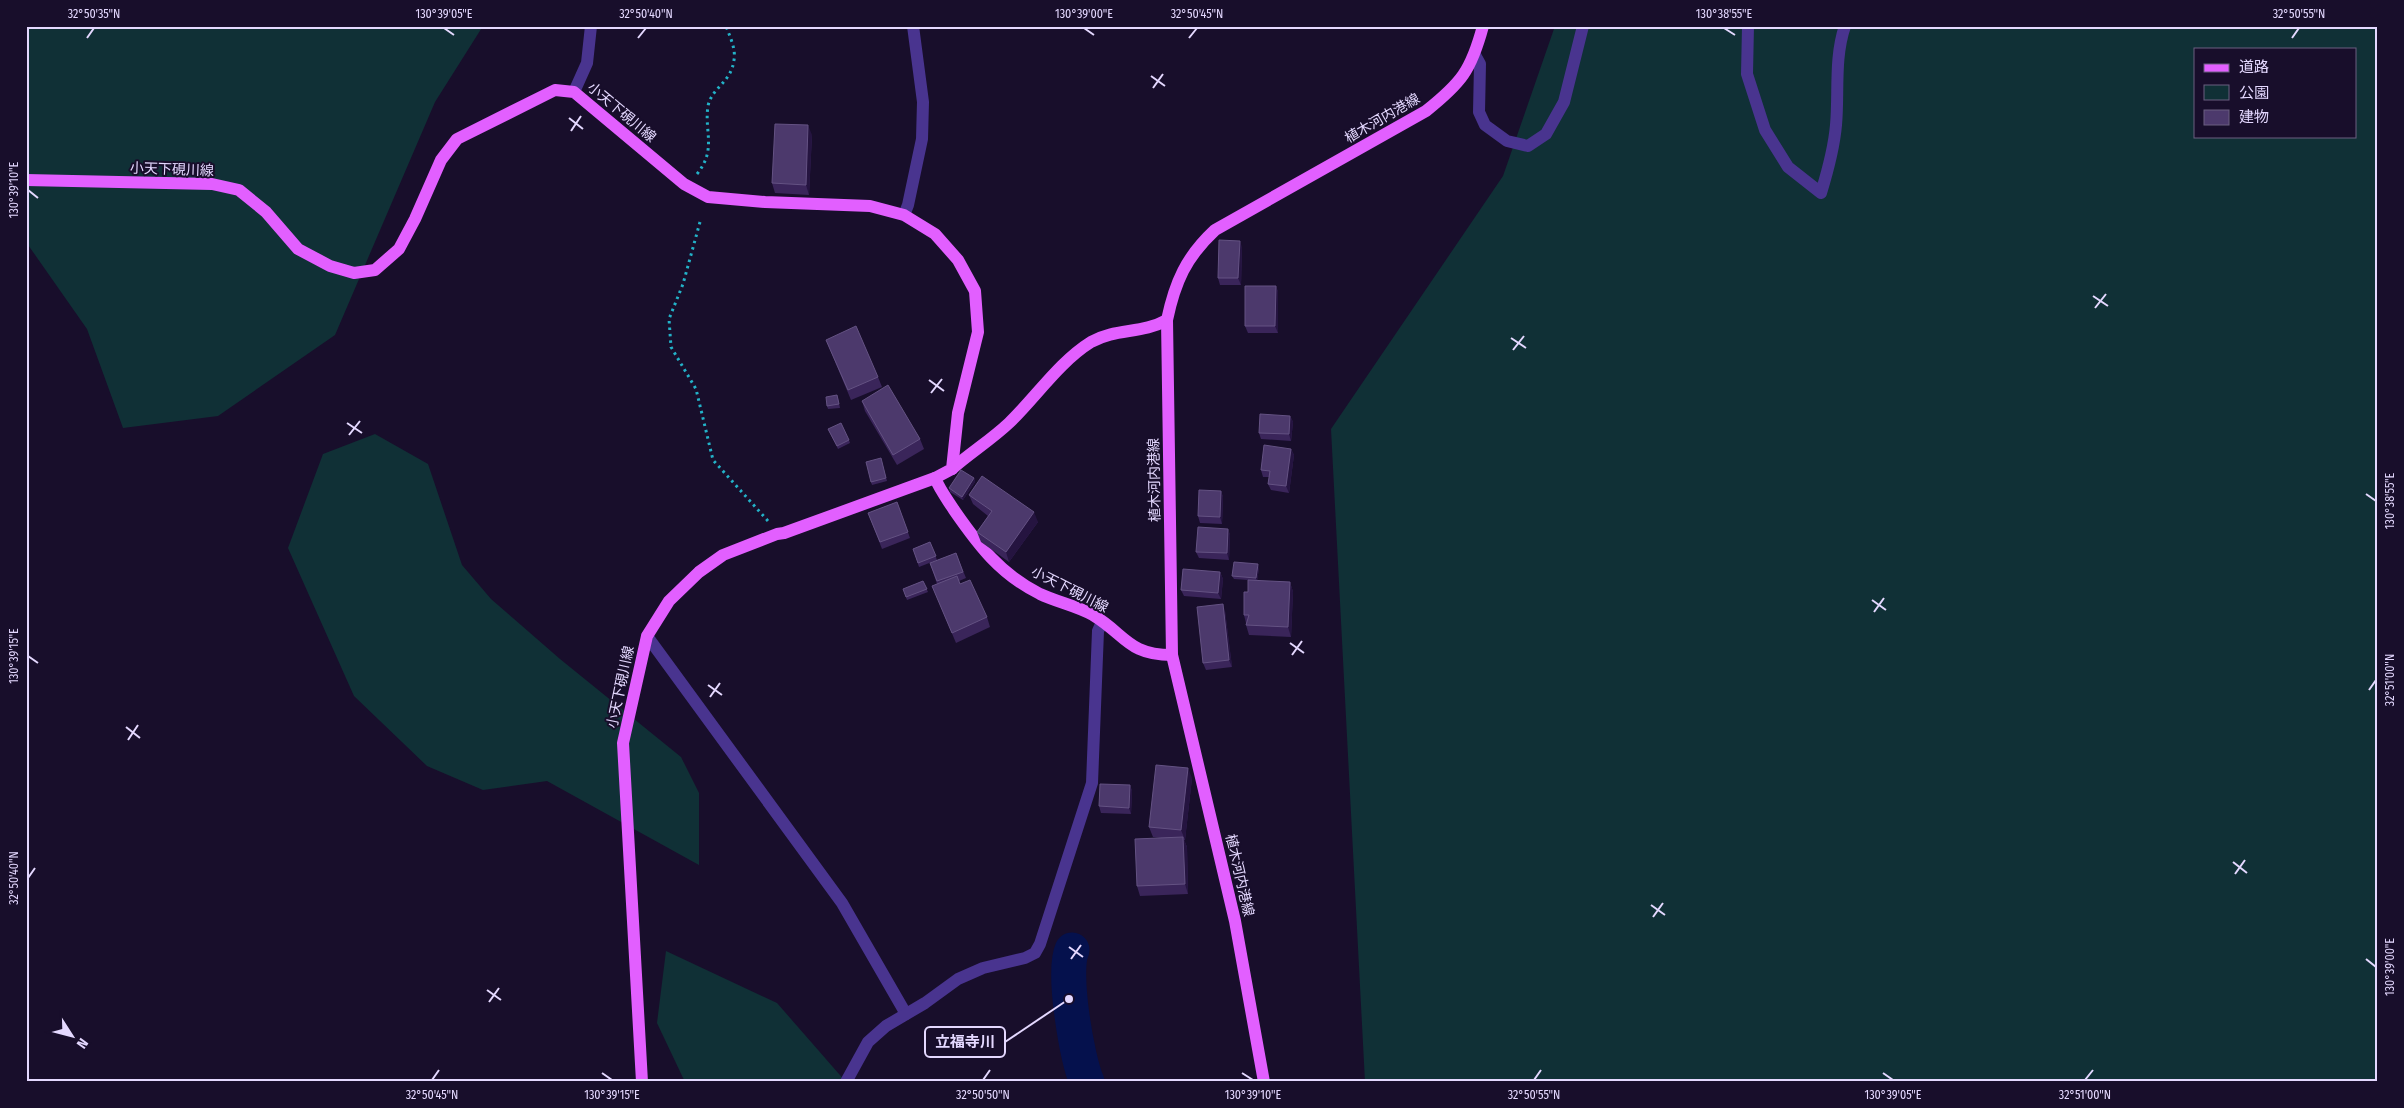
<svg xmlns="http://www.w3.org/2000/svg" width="2404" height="1108" viewBox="0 0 2404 1108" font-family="'Fira Sans Condensed','Noto Sans JP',sans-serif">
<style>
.green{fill:#103036;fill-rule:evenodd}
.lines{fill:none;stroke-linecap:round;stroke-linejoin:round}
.river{stroke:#05114d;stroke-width:35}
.path{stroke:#23b2c8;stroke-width:3;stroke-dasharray:2.5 4;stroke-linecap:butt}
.minor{stroke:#49348f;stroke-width:12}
.major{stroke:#e25fff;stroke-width:12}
.wall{fill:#3a255a}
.shaded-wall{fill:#251440}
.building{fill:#4c396c;stroke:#645283}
.ticks{fill:none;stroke:#e4d8ff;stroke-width:2}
.labels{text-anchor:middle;stroke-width:4;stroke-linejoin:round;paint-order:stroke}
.street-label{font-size:14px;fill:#e4d8ff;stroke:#180e2b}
.leader{fill:none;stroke:#e4d8ff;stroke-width:2}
.callout-dot{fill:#e4d8ff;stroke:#180e2b;stroke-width:2}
.callout{fill:#180e2b;stroke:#e4d8ff;stroke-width:2}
.callout-label{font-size:15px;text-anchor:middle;font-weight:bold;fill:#e4d8ff}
.neatline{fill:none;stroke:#e4d8ff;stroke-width:2}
.ticks-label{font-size:12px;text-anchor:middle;fill:#e4d8ff}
</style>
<rect width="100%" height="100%" fill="#180e2b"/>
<g class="green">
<path d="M26 26H483L435 102 335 335 218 416 123 428 87 329 26 242Z"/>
<path d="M1555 26H2378V1082H1365L1331 429 1503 176ZM2195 49H2355V136H2195Z"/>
<path d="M375 434 428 464 462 565 491 599 560 659 681 757 699 793V865L547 781 483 790 427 766 354 696 288 548 323 454Z"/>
<path d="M666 951 777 1003 846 1082H685L657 1023Z"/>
</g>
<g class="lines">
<path class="river" d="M1072 950C1062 972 1077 1059 1087 1082"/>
<g class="path">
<path d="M697 174C717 149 704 132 708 106 712 87 731 83 734 60 736 49 730 37 726 26"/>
<path d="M700 222 683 284 669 319 671 347 696 389 713 460 768 521"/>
</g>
<g class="minor">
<path d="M1748 26 1747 74 1765 130 1788 167 1821 193C1828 170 1834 149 1836 125 1839 93 1834 58 1845 26"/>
<path d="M1475 55 1480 64 1479 112 1485 125 1507 141 1528 146 1546 134 1564 102 1583 26"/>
<path d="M574 92 587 63 591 26"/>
<path d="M904 215 908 205 922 139 923 102 913 26"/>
<path d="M647 636 842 903 906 1014"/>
<path d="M846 1082 868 1042 886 1026 925 1003 958 979 983 968 1025 958 1035 953 1040 944 1092 783 1098 631 1102 622"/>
</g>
<g class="major">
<path d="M26 180 212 184 239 190 266 212 298 249 330 266 354 273 375 270 399 249 415 219 441 160 457 139 555 90 574 92 684 184 708 197 765 202 870 206 904 215 935 234 958 260 975 291 978 332 958 413 952 469 935 478C940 490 947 499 954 510 979 546 1000 574 1040 594 1057 602 1077 606 1093 615 1126 635 1128 655 1172 655"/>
<path d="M952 469C970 453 991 440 1009 423 1036 397 1059 362 1091 342 1116 328 1142 334 1167 320"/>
<path d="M642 1082 623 743 647 636 669 601 699 572 723 555 777 534 784 533 935 478"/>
<path d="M1264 1082 1235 921 1172 655 1167 320C1175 282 1186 257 1215 230L1426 111C1461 83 1471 71 1483 26"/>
</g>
</g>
<g class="wall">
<path d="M812 135 809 195 775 193 772 183Z"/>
<path d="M1242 247 1241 285H1220L1218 278Z"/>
<path d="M1276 286 1278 292V333H1248L1245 326Z"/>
<path d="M826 340 878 377 882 387 851 400Z"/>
<path d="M838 398 840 408 828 409 827 406Z"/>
<path d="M862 401 920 439 924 449 897 465 865 411Z"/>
<path d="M1290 416 1293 422 1291 441 1261 439 1259 433Z"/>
<path d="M828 429 849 440 850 443 838 449Z"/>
<path d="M1291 449 1294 455 1289 493 1271 490 1268 484 1269 477H1263L1261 470Z"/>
<path d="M882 462 887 481 872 485 871 482Z"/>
<path d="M974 478 975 482 963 500 950 492 949 488Z"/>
<path d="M1221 491 1223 497 1222 524 1200 523 1198 516Z"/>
<path d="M969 495 1038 522 1009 562 981 542 977 532 988 516 973 504Z"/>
<path d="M897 502 910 538 882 549 868 513Z"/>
<path d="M1228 529 1230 535 1229 560 1199 558 1196 552Z"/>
<path d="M930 542 937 560 919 567 913 549Z"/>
<path d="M956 553 966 578 959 581 960 584 987 617 990 627 956 643 932 586 937 584 930 563Z"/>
<path d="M1259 568 1257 581 1290 582 1293 592 1291 637 1249 635 1246 625V623L1244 615 1248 592V580L1234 579 1232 576Z"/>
<path d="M1220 572 1223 579 1221 599 1184 596 1181 590Z"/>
<path d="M923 581 928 592 907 600 903 589Z"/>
<path d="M1225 611 1232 667 1206 670 1203 663Z"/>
<path d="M1192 778 1185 840H1184L1187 847 1188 894 1140 896 1137 886 1161 838 1153 837 1149 827Z"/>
<path d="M1130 785 1132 791 1131 814 1101 813 1099 806Z"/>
</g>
<g class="shaded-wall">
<path d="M808 125 812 135 809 195 806 185Z"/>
<path d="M1240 241 1242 247 1241 285 1238 278Z"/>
<path d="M1276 286 1278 292V333L1275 326Z"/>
<path d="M1290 416 1293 422 1291 441 1289 434Z"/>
<path d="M1291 449 1294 455 1289 493 1286 486Z"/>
<path d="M974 478 975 482 963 500 962 497Z"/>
<path d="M1221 491 1223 497 1222 524 1220 517Z"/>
<path d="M1034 512 1038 522 1009 562 1006 552Z"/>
<path d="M1228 529 1230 535 1229 560 1227 553Z"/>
<path d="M1258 564 1259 568 1257 581 1256 578Z"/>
<path d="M1220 572 1223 579 1221 599 1218 593Z"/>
<path d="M1290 582 1293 592 1291 637 1288 627Z"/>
<path d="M1223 604 1225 611 1232 667 1229 660Z"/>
<path d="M1188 768 1192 778 1185 840 1181 830Z"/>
<path d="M1130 785 1132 791 1131 814 1129 808Z"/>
<path d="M1183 837 1187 847 1188 894 1185 884Z"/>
</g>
<g class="building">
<path d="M775 124 808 125 806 185 772 183Z"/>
<path d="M1219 240 1240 241 1238 278H1218Z"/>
<path d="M1245 286H1276L1275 326H1245Z"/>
<path d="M856 326 878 377 848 390 826 340Z"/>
<path d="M888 385 920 439 893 455 862 401Z"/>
<path d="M837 395 839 404 827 406 826 397Z"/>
<path d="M1260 414 1290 416 1289 434 1259 433Z"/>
<path d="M841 423 849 440 837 446 828 429Z"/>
<path d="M1264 445 1291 449 1286 486 1268 484 1270 471 1261 470Z"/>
<path d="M881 458 886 478 871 482 866 462Z"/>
<path d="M961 470 974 478 962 497 949 488Z"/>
<path d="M982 476 1034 512 1006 552 977 532 992 511 969 495Z"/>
<path d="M1199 490 1221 491 1220 517 1198 516Z"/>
<path d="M897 502 908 532 880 542 868 513Z"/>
<path d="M1198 527 1228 529 1227 553 1196 552Z"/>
<path d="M930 542 936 556 918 563 913 549Z"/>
<path d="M956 553 963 572 937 581 930 563Z"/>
<path d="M1234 562 1258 564 1256 578 1232 576Z"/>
<path d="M1183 569 1220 572 1218 593 1181 590Z"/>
<path d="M957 576 960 584 970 580 987 617 952 633 932 586Z"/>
<path d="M1248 580 1290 582 1288 627 1246 625 1249 615H1244V592H1248Z"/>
<path d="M923 581 927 589 906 597 903 589Z"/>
<path d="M1223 604 1229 660 1203 663 1197 607Z"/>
<path d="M1156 765 1188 768 1181 830 1149 827Z"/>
<path d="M1100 784 1130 785 1129 808 1099 806Z"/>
<path d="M1183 837 1185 884 1137 886 1135 839Z"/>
</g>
<path class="ticks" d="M444 28 454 35M1084 28 1094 35M1724 28 1735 35M87 38 94 28M638 38 646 28M1189 38 1197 28M2292 38 2299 28M1151 76 1165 86M1153 88 1163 74M569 118 583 129M571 131 581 116M28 190 38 198M2093 296 2108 306M2095 308 2106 294M1511 338 1526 348M1513 350 1524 336M929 380 944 391M931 393 942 379M347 423 362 433M349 435 360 421M2366 494 2376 501M1872 600 1886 610M1874 612 1884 598M1290 643 1304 653M1292 655 1302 641M28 656 38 663M708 685 722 695M2369 690 2376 680M710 697 720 683M126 727 140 738M128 740 138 725M2233 862 2247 873M2235 874 2245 860M28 878 35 868M1651 905 1665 915M1653 917 1663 903M1069 947 1083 957M1071 959 1081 945M2366 959 2376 967M487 990 501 1000M489 1002 499 988M602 1073 612 1080M1242 1073 1253 1080M1883 1073 1893 1080M432 1080 439 1070M983 1080 990 1070M1534 1080 1541 1070M2085 1080 2093 1070"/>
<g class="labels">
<g class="street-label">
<text transform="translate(622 112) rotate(40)" y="5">小天下硯川線</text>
<text transform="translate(1382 118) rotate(-30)" y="5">植木河内港線</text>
<text transform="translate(172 169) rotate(2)" y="5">小天下硯川線</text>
<text transform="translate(1154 480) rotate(-91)" y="5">植木河内港線</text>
<text transform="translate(1070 589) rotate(27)" y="5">小天下硯川線</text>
<text transform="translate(620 687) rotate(-78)" y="5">小天下硯川線</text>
<text transform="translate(1240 875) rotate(77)" y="5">植木河内港線</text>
</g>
</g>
<path class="leader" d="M1069 999L1005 1042"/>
<circle class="callout-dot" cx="1069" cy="999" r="5"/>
<rect class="callout" x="925" y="1027" width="80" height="30" rx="5"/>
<g class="callout-label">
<text x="965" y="1047">立福寺川</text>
</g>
<rect width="2404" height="1108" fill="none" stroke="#180e2b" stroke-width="55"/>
<rect x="2194" y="48" width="162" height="90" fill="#180e2b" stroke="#6a5f80"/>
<rect x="2204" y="64" width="25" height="8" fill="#e25fff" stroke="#6a5f80"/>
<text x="2239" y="72" font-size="15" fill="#e4d8ff">道路</text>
<rect x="2204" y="85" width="25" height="15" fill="#103036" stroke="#6a5f80"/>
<text x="2239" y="98" font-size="15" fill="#e4d8ff">公園</text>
<rect x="2204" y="110" width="25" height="15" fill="#4c396c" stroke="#6a5f80"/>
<text x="2239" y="122" font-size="15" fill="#e4d8ff">建物</text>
<g transform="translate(72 1036) rotate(126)" stroke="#180e2b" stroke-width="4" paint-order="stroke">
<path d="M0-4L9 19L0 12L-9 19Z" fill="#e4d8ff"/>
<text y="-8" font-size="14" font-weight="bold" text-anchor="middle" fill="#e4d8ff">N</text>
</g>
<rect x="28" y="28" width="2348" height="1052" class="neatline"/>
<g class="ticks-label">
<text x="94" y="18">32°50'35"N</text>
<text x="444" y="18">130°39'05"E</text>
<text x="646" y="18">32°50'40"N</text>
<text x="1084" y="18">130°39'00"E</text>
<text x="1197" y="18">32°50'45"N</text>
<text x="1724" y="18">130°38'55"E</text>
<text x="2299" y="18">32°50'55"N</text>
<text transform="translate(14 190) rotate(-90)" y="4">130°39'10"E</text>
<text transform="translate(2390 501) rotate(-90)" y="4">130°38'55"E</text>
<text transform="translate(14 656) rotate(-90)" y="4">130°39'15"E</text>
<text transform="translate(2390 680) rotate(-90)" y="4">32°51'00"N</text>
<text transform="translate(14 878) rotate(-90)" y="4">32°50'40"N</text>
<text transform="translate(2390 967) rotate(-90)" y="4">130°39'00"E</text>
<text x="432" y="1099">32°50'45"N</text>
<text x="612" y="1099">130°39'15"E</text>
<text x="983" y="1099">32°50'50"N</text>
<text x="1253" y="1099">130°39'10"E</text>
<text x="1534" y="1099">32°50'55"N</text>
<text x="1893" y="1099">130°39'05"E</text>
<text x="2085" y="1099">32°51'00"N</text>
</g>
</svg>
